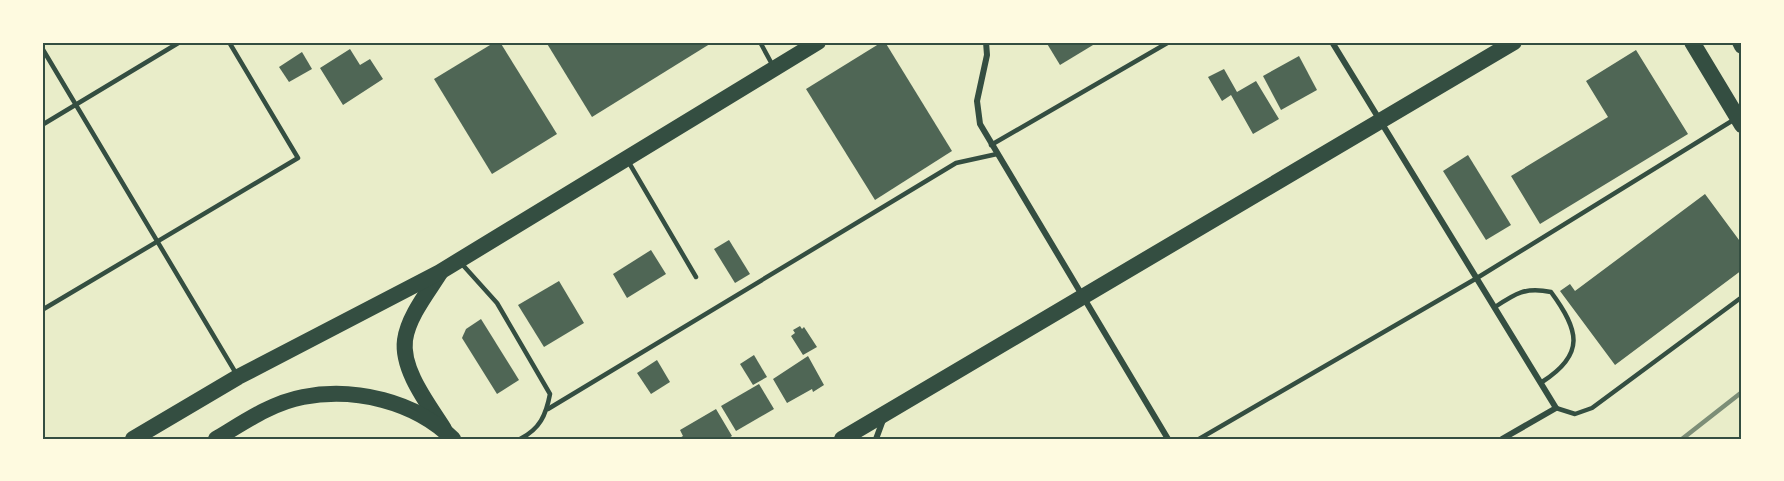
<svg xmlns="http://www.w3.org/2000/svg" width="1784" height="481" viewBox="0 0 1784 481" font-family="'PT Sans Narrow',sans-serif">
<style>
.building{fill:#4f6655}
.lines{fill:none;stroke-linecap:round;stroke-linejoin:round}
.service{stroke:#344e41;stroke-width:4.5}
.minor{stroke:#344e41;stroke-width:6}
.trunk{stroke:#344e41;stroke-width:16}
.rail{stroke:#7c8e77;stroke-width:4.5}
.neatline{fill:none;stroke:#344e41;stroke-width:2}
</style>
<rect width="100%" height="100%" fill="#e9edc9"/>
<g class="building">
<path d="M495 42H500L557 134 492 174 434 79Z"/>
<path d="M546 42H713L592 117Z"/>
<path d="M882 42H885L952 151 875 200 806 89Z"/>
<path d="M1046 42H1098L1060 65Z"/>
<path d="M350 49 360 65 370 59 383 79 343 105 320 68Z"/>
<path d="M1636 50 1688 134 1540 224 1511 176 1608 117 1586 81Z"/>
<path d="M302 52 312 69 289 82 279 67Z"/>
<path d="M1299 56 1317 90 1281 110 1263 76Z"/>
<path d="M1224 69 1237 92 1256 81 1279 119 1253 134 1231 95 1222 101 1208 77Z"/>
<path d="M1468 155 1511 225 1486 240 1443 171Z"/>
<path d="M1705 194 1742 244V270L1615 365 1560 291 1570 284 1575 291Z"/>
<path d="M729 240 750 274 735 283 714 249Z"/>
<path d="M651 250 666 274 627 298 613 274Z"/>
<path d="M559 281 584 323 544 347 518 305Z"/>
<path d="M481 319 519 380 497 394 462 338 466 329Z"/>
<path d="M800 326 802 329 804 327 817 347 803 355 791 336 795 333 793 330Z"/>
<path d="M754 355 767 377 753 385 740 364Z"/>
<path d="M808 356 824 385 813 392 812 389 787 403 773 379Z"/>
<path d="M657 360 670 382 651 394 637 373Z"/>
<path d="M759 384 774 409 736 431 721 406Z"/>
<path d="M716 409 732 436 727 439H678L683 436 680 430Z"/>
</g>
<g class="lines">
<g class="service">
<path d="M760 42 773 66"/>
<path d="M42 48 237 375"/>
<path d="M42 125 180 42"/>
<path d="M991 145 1169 42"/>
<path d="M628 161 696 277"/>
<path d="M461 263 497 303 550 394C546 415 540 429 520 439"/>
<path d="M1495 307C1516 293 1525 287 1551 292 1579 330 1586 354 1542 382"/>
<path d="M42 310 298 158 229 42"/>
<path d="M1556 408 1575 414 1592 408 1742 297"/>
<path d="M548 409 956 163 997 154"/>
<path d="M1199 439 1477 278 1735 119"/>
</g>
<g class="minor">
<path d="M986 42 987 55 977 101 980 124 1168 439"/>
<path d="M1332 42 1556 408 1502 439"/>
<path d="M876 439 883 420"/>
</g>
<g class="trunk">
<path d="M1692 42 1742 125"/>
<path d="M1740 42 1742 46"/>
<path d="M440 273C428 292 408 317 405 340 401 370 429 405 444 429"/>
<path d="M133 439 238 377 440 272 818 42"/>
<path d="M216 439C243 423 271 403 303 397 354 387 415 401 453 439"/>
<path d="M842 439 1514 42"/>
</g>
<path class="rail" d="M1682 439 1742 392"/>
</g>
<rect width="1784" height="481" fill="none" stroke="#fefae0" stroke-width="87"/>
<rect x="44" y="44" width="1696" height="394" class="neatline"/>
</svg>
